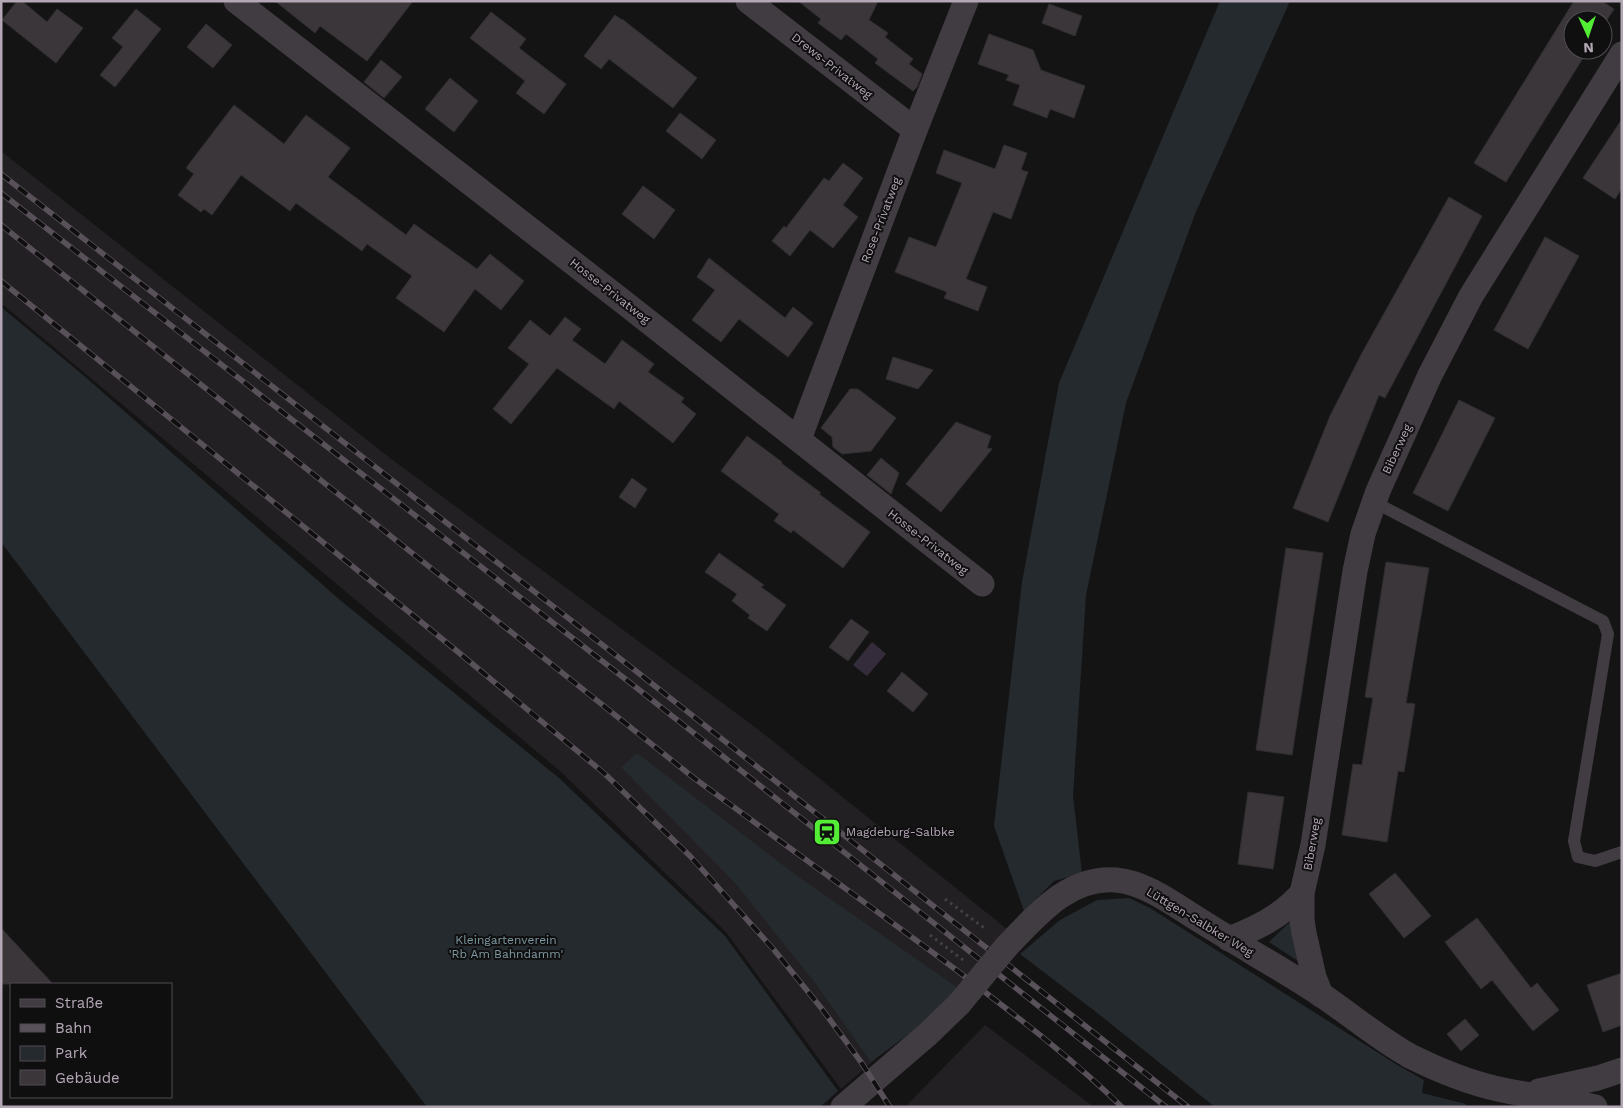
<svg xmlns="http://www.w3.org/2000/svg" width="1623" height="1108" viewBox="0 0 1623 1108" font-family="'Work Sans',sans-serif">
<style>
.built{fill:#222022}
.green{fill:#242a2d}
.water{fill:#352c3b}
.building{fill:#3a363a;stroke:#312e31}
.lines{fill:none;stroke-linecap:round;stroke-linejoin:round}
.path{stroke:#453f46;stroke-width:3;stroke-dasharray:2.5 4;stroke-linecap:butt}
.service{stroke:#413c41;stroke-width:12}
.minor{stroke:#413c41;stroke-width:25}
.rail-casing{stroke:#595159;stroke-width:5.5}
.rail{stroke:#100f10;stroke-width:4;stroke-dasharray:11;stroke-linecap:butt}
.minor-bridge{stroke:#413c41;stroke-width:25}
.labels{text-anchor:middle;stroke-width:4;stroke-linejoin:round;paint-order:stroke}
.street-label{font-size:12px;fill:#b3a6b5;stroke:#100f10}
.poi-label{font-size:12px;fill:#b3a6b5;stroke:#100f10;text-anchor:start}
.park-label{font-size:12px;fill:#7d98a0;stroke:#100f10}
</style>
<rect width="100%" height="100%" fill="#151415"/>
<g class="built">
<path d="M1 151 390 458 759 730 1007 929 962 984 841 1089 726 932 560 771 1 303Z"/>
<path d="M985 1025 1094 1107H905Z"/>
</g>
<g class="green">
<path d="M1220 1H1290L1195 214 1126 403 1086 595 1073 796 1082 873 1054 881 1024 911 994 826 1022 582 1059 383Z"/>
<path d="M1 307 83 375 340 600 559 778 725 936 838 1091 820 1107H427L1 542Z"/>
<path d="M637 753 796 875 958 988 920 1026 871 1062 812 979 736 884 621 767Z"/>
<path d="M1129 898 1150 908 1399 1066 1424 1080 1422 1093 1466 1104V1107H1215L1096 1012 1020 954 1060 920 1097 900Z"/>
<path d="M1291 921 1304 965 1269 942Z"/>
</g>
<path class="water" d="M872 642 886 654 867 676 853 665Z"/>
<g class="building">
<path d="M17 1H22L47 22 57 9 83 28 56 63 2 20Z"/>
<path d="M275 1H413L367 61 320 26 315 33Z"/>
<path d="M798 1H878L869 20 888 33 885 37 913 59 909 64 922 74 917 87 913 91 875 63 878 59 846 34 841 40 818 23 821 19Z"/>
<path d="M1574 1H1602L1614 9 1603 26V20H1573V50H1588L1506 182 1474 163Z"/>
<path d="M1049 4 1082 16 1075 36 1042 23Z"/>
<path d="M136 9 161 29 115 87 100 75 123 47 112 38Z"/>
<path d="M491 12 526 39 519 48 566 84 544 114 516 93 525 81 470 38Z"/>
<path d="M615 15 622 20V19L697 78 673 108 609 59 601 69 584 56Z"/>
<path d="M206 24 232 45 213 68 187 47Z"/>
<path d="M989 34 1033 50 1041 70 1085 86 1074 118 1050 109 1047 118 1013 105 1020 85 1006 80 1009 75 978 64Z"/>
<path d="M381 60 402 77 384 98 364 82Z"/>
<path d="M450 78 478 101 454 132 425 109Z"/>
<path d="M234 105 284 144 306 115 350 148 328 177 406 235 414 224 477 269 490 254 524 281 501 310 475 289 444 332 396 298 412 276 367 244 362 251 296 203 290 211 241 175 212 215 204 209 201 212 178 195 194 174 186 168Z"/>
<path d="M680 113 716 140 702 159 666 131Z"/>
<path d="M1622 119V188L1615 199 1583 178Z"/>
<path d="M1004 145 1027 153 1021 170 1028 172 1011 219 993 212 966 279 987 287 978 311 944 298 947 292 895 272 909 237 936 247 962 183 936 173 944 150 995 169Z"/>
<path d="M843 163 863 178 843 205 858 217 833 248 810 230 790 256 772 241 784 226 786 228 824 178 829 181Z"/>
<path d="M643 186 675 210 654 239 622 214Z"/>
<path d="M1449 197 1482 216 1385 398 1379 395 1328 522 1293 508 1330 416 1362 353Z"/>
<path d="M1545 237 1579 256 1528 349 1494 330Z"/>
<path d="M709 258 785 318 793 307 813 323 788 357 739 319 721 342 692 320 715 290 697 277Z"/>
<path d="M565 317 581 329 572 340 605 364 622 340 654 364 648 372 684 398 681 402 696 414 673 443 619 401 614 409 557 368 511 424 493 409 529 364 508 348 530 320 550 336Z"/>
<path d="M893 357 933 370 918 389 886 379Z"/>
<path d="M850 389H858L896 418 871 451 842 454 833 447 832 437 821 428Z"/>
<path d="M1459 400 1495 418 1448 511 1413 493Z"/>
<path d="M956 422 991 436 987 448 992 449 941 512 906 484Z"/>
<path d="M747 436 782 462 781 463 821 493 819 494 870 532 843 568 793 530 791 533 774 521 779 514 721 471Z"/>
<path d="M881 458 899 473 891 494 867 475Z"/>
<path d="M632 478 647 489 635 508 619 497Z"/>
<path d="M1286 548 1323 553 1292 755 1256 750Z"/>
<path d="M719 553 764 585 761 587 786 605 767 631 748 618 750 615 732 601 737 594 705 572Z"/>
<path d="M1386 562 1429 568 1406 703 1415 704 1404 772 1398 771 1387 842 1342 835 1353 764 1362 765 1369 721 1373 698 1365 697Z"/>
<path d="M851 619 869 632 848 661 829 647Z"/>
<path d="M902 672 928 694 913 712 887 691Z"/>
<path d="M1248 792 1284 797 1273 869 1238 864Z"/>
<path d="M1395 873 1431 916 1404 938 1369 894Z"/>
<path d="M1477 918 1531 988 1537 983 1559 1010 1533 1031 1492 980 1481 989 1445 942Z"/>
<path d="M1 928 53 984H1Z"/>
<path d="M1622 973V1025L1603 1032 1587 985Z"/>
<path d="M1465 1019 1479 1035 1461 1051 1447 1034Z"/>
</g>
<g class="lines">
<g class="path">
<path d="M945 899 987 930"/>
<path d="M930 935 963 960"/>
</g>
<path class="service" d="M1374 502 1603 621 1608 634 1574 841 1578 857 1595 861 1622 852"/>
<g class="minor">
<path d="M236 1 626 304 982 584"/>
<path d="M748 1 915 130"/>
<path d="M799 439 915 130 966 1"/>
<path d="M1229 939C1257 928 1282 916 1302 893"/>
<path d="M1007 946C1037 915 1069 876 1116 880 1148 883 1177 907 1204 923 1242 947 1282 969 1320 994 1350 1014 1378 1038 1410 1056 1438 1070 1467 1082 1498 1089 1530 1096 1563 1099 1595 1107"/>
<path d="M1321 995 1314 977 1304 933 1302 920V893L1313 845 1355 571 1363 534 1378 491 1430 375 1471 296 1622 54"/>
<path d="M1539 1091 1598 1078 1622 1070"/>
<path d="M843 1107 928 1034 959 1004"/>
</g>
<g class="rail-casing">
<g id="rail">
<path d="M1 174 641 675 1188 1107"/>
<path d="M1 193 633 685 1166 1107"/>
<path d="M1 225 694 778C781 842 869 905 955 969 1012 1013 1070 1056 1122 1107"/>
<path d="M1 281 452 647 605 774 690 856 775 951 822 1009 861 1062 890 1107"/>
</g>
</g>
<use href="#rail" class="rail"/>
<path class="minor-bridge" d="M959 1004 1007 946"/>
</g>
<defs>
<g id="station-square" transform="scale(1.4375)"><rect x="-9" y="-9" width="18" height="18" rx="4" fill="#52ed34" stroke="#100f10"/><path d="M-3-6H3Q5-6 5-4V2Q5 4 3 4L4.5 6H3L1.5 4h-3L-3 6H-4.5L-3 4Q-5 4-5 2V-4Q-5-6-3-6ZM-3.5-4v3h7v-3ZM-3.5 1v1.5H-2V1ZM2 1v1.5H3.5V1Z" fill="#111"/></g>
</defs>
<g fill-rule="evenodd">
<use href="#station-square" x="827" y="832"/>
</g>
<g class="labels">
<g class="street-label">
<text transform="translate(832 66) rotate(38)" y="4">Drews-Privatweg</text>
<text transform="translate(881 220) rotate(-69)" y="4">Rose-Privatweg</text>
<text transform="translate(610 291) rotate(38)" y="4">Hosse-Privatweg</text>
<text transform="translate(1397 449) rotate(-65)" y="4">Biberweg</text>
<text transform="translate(928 542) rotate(38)" y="4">Hosse-Privatweg</text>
<text transform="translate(1312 844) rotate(-80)" y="4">Biberweg</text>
<text transform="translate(1200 922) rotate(31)" y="4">Lüttgen-Salbker Weg</text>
</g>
<g class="poi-label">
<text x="846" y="836">Magdeburg-Salbke</text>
</g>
<g class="park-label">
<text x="506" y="944">Kleingartenverein<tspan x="506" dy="14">'Rb Am Bahndamm'</tspan></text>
</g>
</g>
<rect width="1623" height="1108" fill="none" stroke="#b3a6b5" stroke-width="5"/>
<rect x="10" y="983" width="162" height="115" fill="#100f10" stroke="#514b52"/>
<rect x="20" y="999" width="25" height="8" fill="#413c41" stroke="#514b52"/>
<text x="55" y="1008" font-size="15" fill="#b3a6b5">Straße</text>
<rect x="20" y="1024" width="25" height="8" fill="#595159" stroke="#514b52"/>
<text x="55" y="1033" font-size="15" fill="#b3a6b5">Bahn</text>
<rect x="20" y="1046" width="25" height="15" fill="#242a2d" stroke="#514b52"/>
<text x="55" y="1058" font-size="15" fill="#b3a6b5">Park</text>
<rect x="20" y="1070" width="25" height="15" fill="#3a363a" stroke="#514b52"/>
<text x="55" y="1083" font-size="15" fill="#b3a6b5">Gebäude</text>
<g transform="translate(1588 35) rotate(177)"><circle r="24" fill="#100f10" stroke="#514b52"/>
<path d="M0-4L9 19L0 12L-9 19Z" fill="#52ed34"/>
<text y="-8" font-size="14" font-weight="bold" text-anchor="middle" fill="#b3a6b5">N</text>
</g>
</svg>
